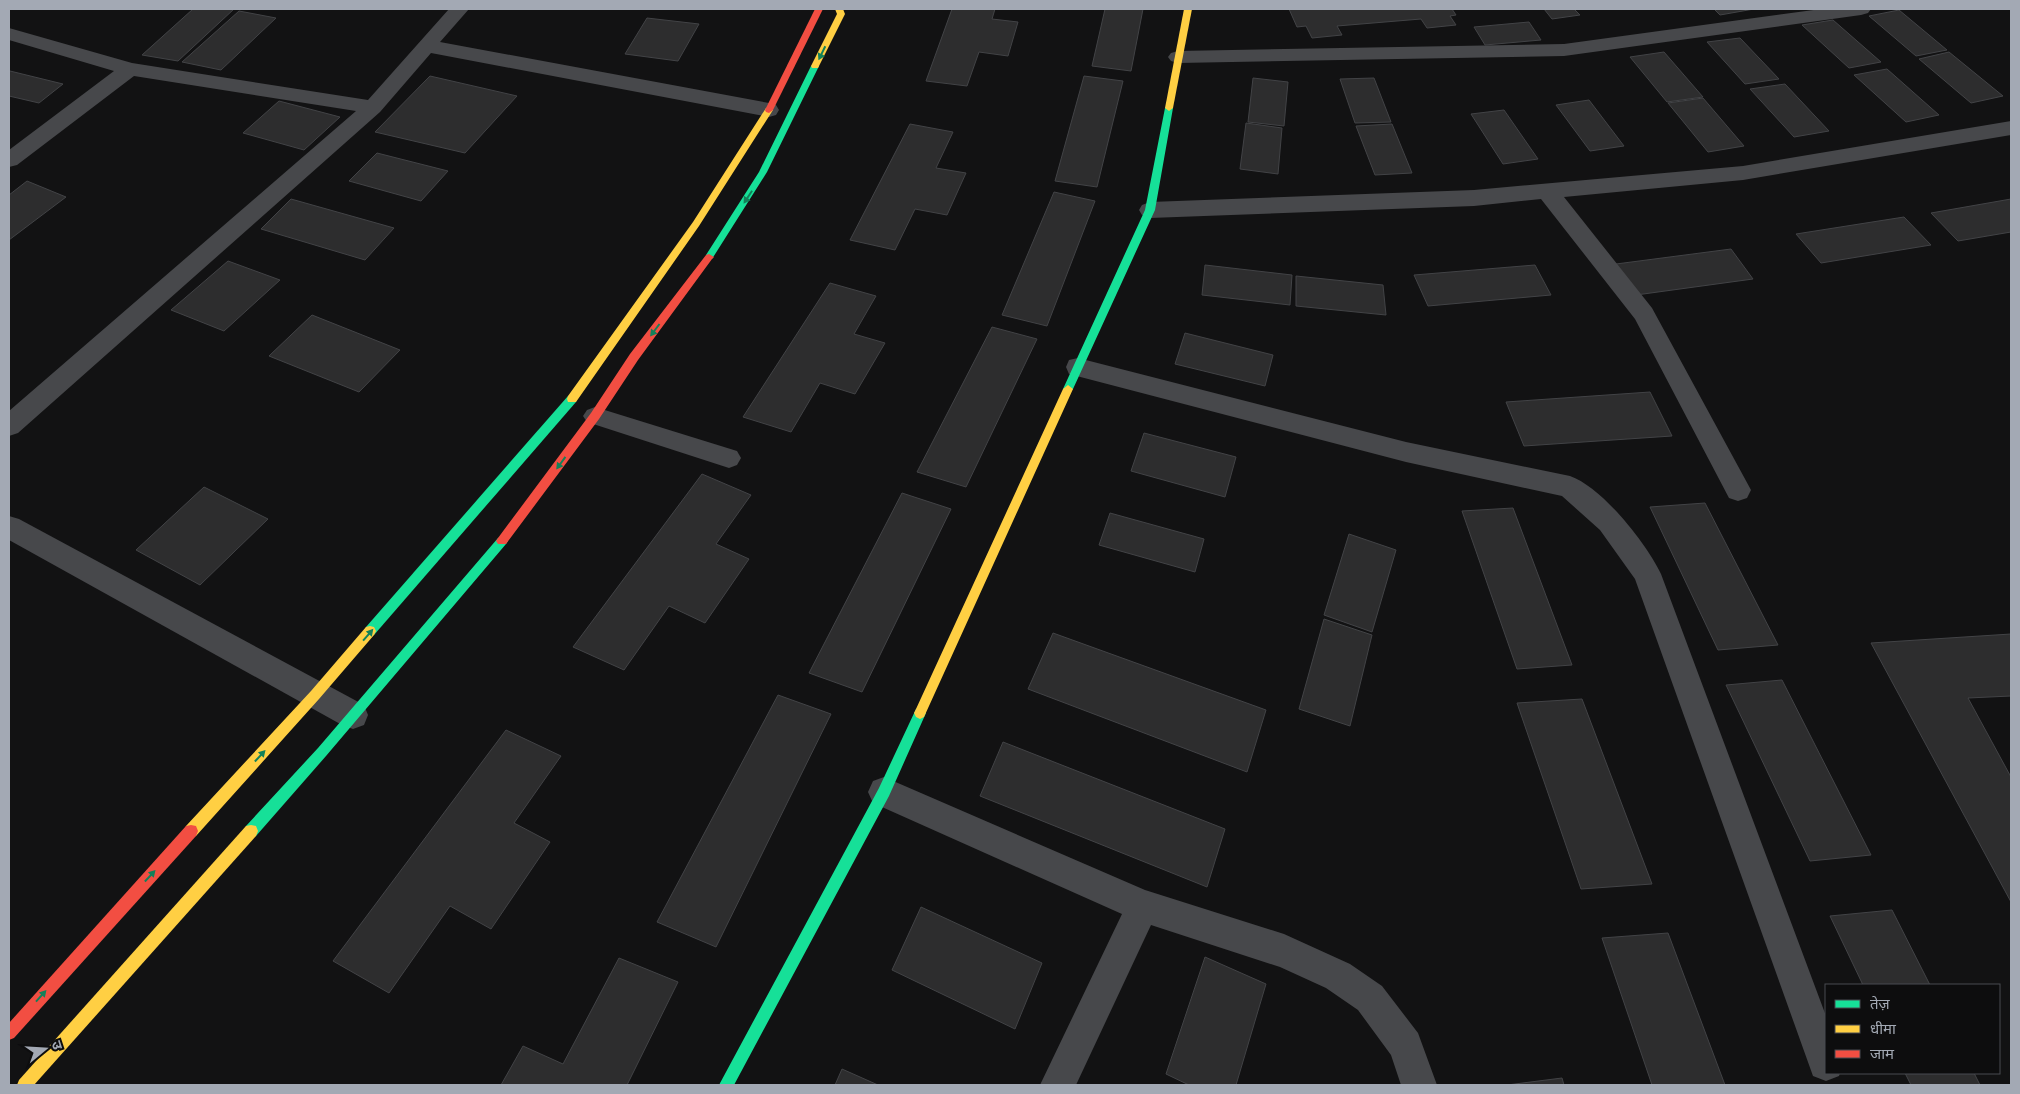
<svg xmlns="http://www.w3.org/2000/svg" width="2020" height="1094" viewBox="0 0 2020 1094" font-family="'Source Sans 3','Noto Sans Devanagari',sans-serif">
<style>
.building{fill:#2d2d2e;stroke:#424346}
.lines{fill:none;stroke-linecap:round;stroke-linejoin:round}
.lane{fill:#47484b;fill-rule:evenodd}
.street{fill:#47484b;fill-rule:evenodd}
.fast{fill:#16e098;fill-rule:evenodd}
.slow{fill:#ffcf43;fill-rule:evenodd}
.jam{fill:#f24e42;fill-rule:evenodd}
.oneway{fill:#12815a}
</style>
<rect width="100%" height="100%" fill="#121213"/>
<g class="building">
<path d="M193 9H234L178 61 142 55Z"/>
<path d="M952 9H995L992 19 1018 22 1008 56 979 52 967 86 926 81Z"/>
<path d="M1105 9H1143L1131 71 1092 66Z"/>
<path d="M1289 9H1452L1456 15 1450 16 1456 25 1427 28 1421 19 1337 26 1342 35 1312 38 1306 26 1297 27Z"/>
<path d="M1544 9H1574L1580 15 1552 19Z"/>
<path d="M1714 9H1754L1720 15Z"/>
<path d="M1899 10 1947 50 1916 56 1869 16Z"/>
<path d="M239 11 276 18 221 70 182 62Z"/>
<path d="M647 18 699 24 678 61 625 54Z"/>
<path d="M1833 20 1881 62 1849 68 1802 25Z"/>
<path d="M1529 22 1541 40 1485 45 1474 27Z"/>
<path d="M1740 38 1779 79 1745 84 1707 42Z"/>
<path d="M1664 52 1703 97 1667 102 1630 57Z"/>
<path d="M1949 52 2003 96 1971 103 1919 59Z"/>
<path d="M1887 69 1939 115 1906 122 1854 75Z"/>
<path d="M10 71 63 84 39 103 9 96V72Z"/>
<path d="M430 76 517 96 465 153 375 132Z"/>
<path d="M1084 76 1123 81 1097 187 1055 181Z"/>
<path d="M1253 78 1288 82 1284 126 1248 122Z"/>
<path d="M1374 78 1391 122 1355 123 1340 79Z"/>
<path d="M1785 84 1829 131 1794 137 1750 89Z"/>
<path d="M1703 98 1744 146 1708 152 1668 103Z"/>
<path d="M1589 100 1624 146 1590 151 1556 105Z"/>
<path d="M279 101 340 117 304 150 243 133Z"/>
<path d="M1504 110 1538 159 1503 164 1471 114Z"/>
<path d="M1246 123 1282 128 1278 174 1240 169Z"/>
<path d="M910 124 953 132 936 168 966 173 947 215 915 209 895 250 850 240Z"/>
<path d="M1392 124 1412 173 1375 175 1356 126Z"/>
<path d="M377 153 448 171 421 201 349 181Z"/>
<path d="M27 181 66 197 9 240V195Z"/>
<path d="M1054 192 1095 201 1047 326 1002 315Z"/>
<path d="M291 199 394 228 365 260 261 229Z"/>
<path d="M2011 199V232L1958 241 1931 213Z"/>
<path d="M1904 217 1931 245 1821 263 1796 234Z"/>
<path d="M1731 249 1753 279 1636 295 1616 264Z"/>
<path d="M228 261 280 280 224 331 171 310Z"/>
<path d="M1205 265 1292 275 1290 305 1202 295Z"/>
<path d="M1535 265 1551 295 1428 306 1414 275Z"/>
<path d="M1296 276 1383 285 1386 315 1296 306Z"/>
<path d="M830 283 876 296 854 334 885 343 855 394 820 383 791 432 743 417Z"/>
<path d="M312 315 400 350 359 392 269 356Z"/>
<path d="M992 327 1037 339 966 487 917 472Z"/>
<path d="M1185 333 1273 355 1265 386 1175 364Z"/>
<path d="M1650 392 1672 436 1524 446 1506 402Z"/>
<path d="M1144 433 1236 457 1225 497 1131 471Z"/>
<path d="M702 474 751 495 716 544 749 559 705 623 669 606 624 670 573 647Z"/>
<path d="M204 487 268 519 200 585 136 550Z"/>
<path d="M902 493 951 509 862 692 809 673Z"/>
<path d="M1705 503 1778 645 1718 650 1650 507Z"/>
<path d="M1513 508 1572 665 1517 669 1462 511Z"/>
<path d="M1110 513 1204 539 1195 572 1099 545Z"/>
<path d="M1349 534 1396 550 1372 632 1324 615Z"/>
<path d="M1324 619 1372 635 1350 726 1299 709Z"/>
<path d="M1053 633 1266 710 1247 772 1028 689Z"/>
<path d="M2011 634V696L1968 698 2011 777V902L1871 643Z"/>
<path d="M1782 680 1871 855 1810 861 1726 685Z"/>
<path d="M778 695 831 714 716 947 657 922Z"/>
<path d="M1582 699 1652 884 1581 889 1517 703Z"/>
<path d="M506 730 561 756 514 823 550 842 491 929 450 906 389 993 333 961Z"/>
<path d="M1003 742 1225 829 1207 887 980 796Z"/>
<path d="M921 907 1042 963 1015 1029 892 970Z"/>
<path d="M1892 910 1930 985H1863L1830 916Z"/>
<path d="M1668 933 1725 1085H1652L1602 938Z"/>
<path d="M1205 957 1266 984 1236 1085H1189L1166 1074Z"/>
<path d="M619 958 678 982 627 1085H501L523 1046 563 1064Z"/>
<path d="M842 1069 878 1085H835Z"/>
<path d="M1905 1073H1974L1980 1085H1911Z"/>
<path d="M1562 1078 1564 1085H1507Z"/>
</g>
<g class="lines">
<path class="lane" d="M595 407 737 451 741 458 737 465 729 468 587 422 583 416 587 410Z"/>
<g class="street">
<path d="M449 9H469L440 42 769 103 776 105 779 110 776 115 769 117 431 53 380 112 18 433 9 436V411L356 111 134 76 17 165 9 167V150L114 71 9 40V28L132 63 368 100Z"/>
<path d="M1821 9H1871L1868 13 1861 15 1564 56 1178 63 1171 61 1168 57 1171 53 1178 51 1564 44Z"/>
<path d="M2011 121V135L1743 180 1564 197 1652 308 1751 490 1747 498 1738 501 1729 498 1635 319 1541 199 1474 206 1150 218 1142 215 1139 210 1142 205 1150 202 1474 190 1743 166Z"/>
<path d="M1078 358 1406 442 1570 476C1602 487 1647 544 1661 574L1826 1016V1073H1840L1839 1076 1826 1081 1813 1076 1635 579 1600 530 1562 496 1406 462 1069 374 1066 367 1069 360Z"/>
<path d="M9 516 19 519 364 705 368 715 364 725 353 729 342 725 9 540Z"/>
<path d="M884 777 1145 890 1284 934 1350 964 1382 986 1418 1033 1437 1085H1401L1391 1055 1358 1010 1326 988 1280 967 1151 925 1076 1085H1040L1122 914 873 803 868 792 873 781Z"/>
</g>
<g class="fast">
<path d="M815 63 819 66 767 172 712 259H706V255L759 172 811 66Z"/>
<path d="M1169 105 1173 108 1155 210 1073 389 1068 393 1064 392 1063 389 1145 210 1165 108Z"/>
<path d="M572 395 577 399 576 402 374 635 370 636 366 635 364 631 366 627 568 396Z"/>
<path d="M502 536 506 538 508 541 506 544 326 756 256 836 251 837 246 836 244 831 246 826 318 748 498 538Z"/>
<path d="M920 707 924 709 926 713 889 796 734 1085H719L879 788 916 709Z"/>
</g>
<g class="slow">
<path d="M835 9H843L845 14 818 68H812L811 66 837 14Z"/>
<path d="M1184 9H1192L1173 108 1169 111 1165 108Z"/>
<path d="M769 107 773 110 699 226 576 402H568L567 399 568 396 693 222 766 108Z"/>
<path d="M1068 385 1073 389 924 717 920 719 916 717 914 713 916 709 1063 389Z"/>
<path d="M370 626 374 627 376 631 374 635 319 699 196 836 191 837 186 836 184 831 186 826 311 691 366 627Z"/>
<path d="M251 825 256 826 258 831 256 836 34 1085H17L19 1080 246 826Z"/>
</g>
<g class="jam">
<path d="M815 9H823L773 110 769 113 766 112 765 110Z"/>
<path d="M709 254 714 257 712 259 638 360 599 419 506 544H498L496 541 498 538 591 413 630 354 706 255Z"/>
<path d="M191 825 196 826 198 831 196 836 14 1038 9 1040V1023L186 826Z"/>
</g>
</g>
<defs><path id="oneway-solid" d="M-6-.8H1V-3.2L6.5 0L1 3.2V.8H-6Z" transform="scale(1.25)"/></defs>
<g class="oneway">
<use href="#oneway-solid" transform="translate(822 53) rotate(116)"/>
<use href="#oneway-solid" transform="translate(748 197) rotate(123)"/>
<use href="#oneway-solid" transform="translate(655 330) rotate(127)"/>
<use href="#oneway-solid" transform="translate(561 463) rotate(126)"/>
<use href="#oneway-solid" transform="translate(368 635) rotate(-49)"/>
<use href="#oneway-solid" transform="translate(260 756) rotate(-47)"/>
<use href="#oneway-solid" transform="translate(150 876) rotate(-47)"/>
<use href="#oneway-solid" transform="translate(41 996) rotate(-48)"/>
</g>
<rect width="2020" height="1094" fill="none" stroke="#a3a9b4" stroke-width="20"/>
<rect x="1825" y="984" width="175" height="90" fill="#0d0d0e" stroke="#494b50"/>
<rect x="1835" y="1000" width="25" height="8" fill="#16e098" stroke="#494b50"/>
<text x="1870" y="1009" font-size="15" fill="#a3a9b4">तेज़</text>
<rect x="1835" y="1025" width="25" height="8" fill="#ffcf43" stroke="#494b50"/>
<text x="1870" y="1034" font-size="15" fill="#a3a9b4">धीमा</text>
<rect x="1835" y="1050" width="25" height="8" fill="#f24e42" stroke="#494b50"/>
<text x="1870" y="1059" font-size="15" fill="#a3a9b4">जाम</text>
<g transform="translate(45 1049) rotate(72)" stroke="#0d0d0e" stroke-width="4" paint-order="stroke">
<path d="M0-4L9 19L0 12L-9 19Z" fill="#a3a9b4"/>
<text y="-8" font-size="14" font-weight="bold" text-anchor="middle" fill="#a3a9b4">उ</text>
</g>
</svg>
